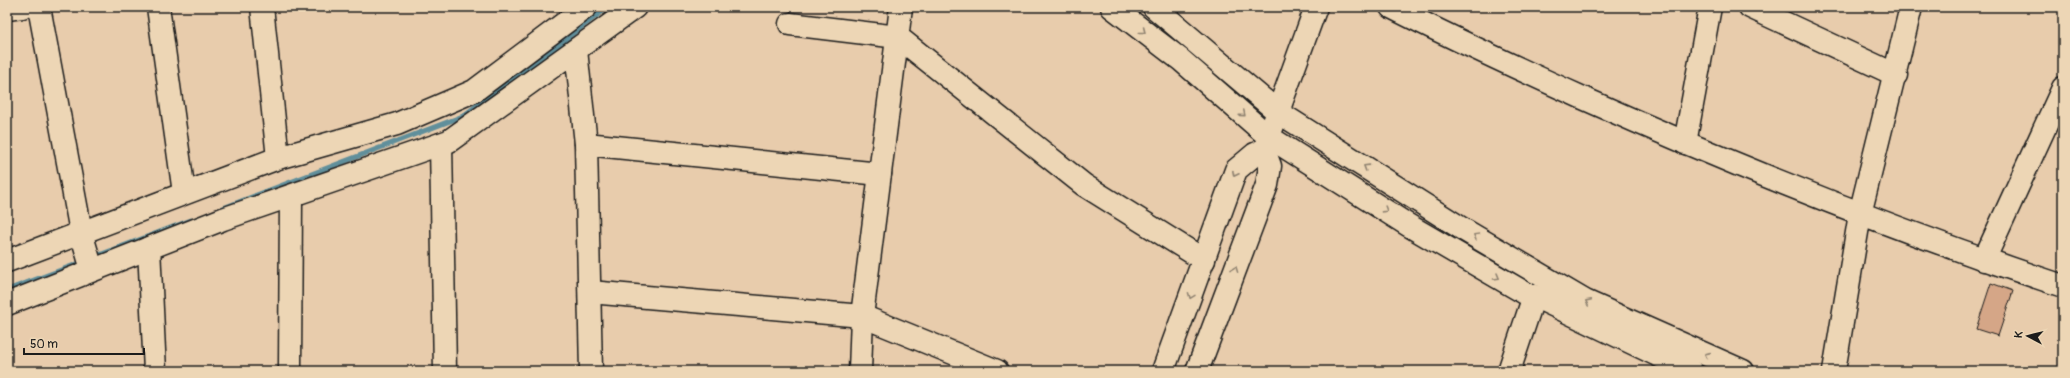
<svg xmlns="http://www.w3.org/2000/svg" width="2070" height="378" viewBox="0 0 2070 378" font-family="Pangolin,sans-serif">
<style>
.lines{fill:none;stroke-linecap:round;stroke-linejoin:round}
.stream{stroke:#618f9b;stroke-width:5}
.building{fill:#d5a687;stroke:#1c1c1c}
.minor-casing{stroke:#1c1c1c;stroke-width:25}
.minor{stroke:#edd6b5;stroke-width:22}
.oneway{stroke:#8f8270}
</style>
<rect width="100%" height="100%" fill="#e8ccac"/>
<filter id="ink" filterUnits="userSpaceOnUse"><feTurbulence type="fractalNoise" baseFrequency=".025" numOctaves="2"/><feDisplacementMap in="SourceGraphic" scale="8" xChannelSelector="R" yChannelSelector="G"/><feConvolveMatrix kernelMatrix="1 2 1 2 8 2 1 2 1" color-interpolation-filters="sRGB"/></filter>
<g filter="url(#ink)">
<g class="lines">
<g class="stream">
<path d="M223 208 463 116 608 7"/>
<path d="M94 257 191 220"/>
<path d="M7 290 85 261"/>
</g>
</g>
<path class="building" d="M1991 283 2013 291 1998 336 1976 329Z"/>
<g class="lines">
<g class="minor-casing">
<g id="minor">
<path d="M39 7 81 232 92 270"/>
<path d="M158 7 184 193"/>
<path d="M262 7 278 158"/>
<path d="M1112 7 1181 60 1269 137 1408 225 1530 296H1534L1691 371"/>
<path d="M1154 7 1278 112 1461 228 1585 301 1743 371"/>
<path d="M1391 7C1454 39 1519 69 1583 98 1740 168 1900 232 2063 286"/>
<path d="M1750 7 1896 75"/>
<path d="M7 9 22 7"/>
<path d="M790 24 898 37 1084 185 1204 260"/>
<path d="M576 50 586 144 591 371"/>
<path d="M1685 143 1710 7"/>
<path d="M441 144 445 371"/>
<path d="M586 144 880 174"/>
<path d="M149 248 155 371"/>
<path d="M1984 260 2063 88"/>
<path d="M7 261 278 158 397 124 474 91 586 7"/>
<path d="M590 292 862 316 997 371"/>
<path d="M7 304 223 219 449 141 635 7"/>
<path d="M290 371 291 196"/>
<path d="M860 371 862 316 901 7"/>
<path d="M1163 371 1236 170 1255 154 1264 150"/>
<path d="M1197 371 1267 185 1270 166 1264 150 1316 7"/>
<path d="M1509 371 1534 296"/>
<path d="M1834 371 1860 214 1911 7"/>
</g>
</g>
<use href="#minor" class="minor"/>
</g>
<defs><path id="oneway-chevron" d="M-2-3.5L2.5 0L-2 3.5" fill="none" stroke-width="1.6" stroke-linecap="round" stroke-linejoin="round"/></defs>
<g class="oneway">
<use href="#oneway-chevron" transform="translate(1143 31) rotate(38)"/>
<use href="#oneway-chevron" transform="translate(1243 114) rotate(41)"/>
<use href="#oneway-chevron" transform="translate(1366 167) rotate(-148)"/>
<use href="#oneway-chevron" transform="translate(1235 174) rotate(116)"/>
<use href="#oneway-chevron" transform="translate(1385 210) rotate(32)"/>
<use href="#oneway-chevron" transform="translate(1476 236) rotate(-149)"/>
<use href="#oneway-chevron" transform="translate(1235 269) rotate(-69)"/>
<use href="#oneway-chevron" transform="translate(1497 277) rotate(30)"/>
<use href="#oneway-chevron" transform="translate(1191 296) rotate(111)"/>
<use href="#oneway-chevron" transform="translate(1588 302) rotate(-154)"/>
<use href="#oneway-chevron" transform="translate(1707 355) rotate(-156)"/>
</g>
</g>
<rect width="2070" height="378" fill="none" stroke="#edd6b5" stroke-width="24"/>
<rect x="12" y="12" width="2046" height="354" fill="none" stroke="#1c1c1c" stroke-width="1.5" filter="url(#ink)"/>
<g transform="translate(2028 336) rotate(277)" stroke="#edd6b5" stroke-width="3" paint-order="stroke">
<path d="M0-3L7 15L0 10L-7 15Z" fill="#1c1c1c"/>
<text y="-6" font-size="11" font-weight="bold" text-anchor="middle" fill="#1c1c1c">K</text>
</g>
<path d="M24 348v6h120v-6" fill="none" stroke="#1c1c1c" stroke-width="2"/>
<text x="30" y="348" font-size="12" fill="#1c1c1c" stroke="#edd6b5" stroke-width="3" paint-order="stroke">50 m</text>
</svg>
